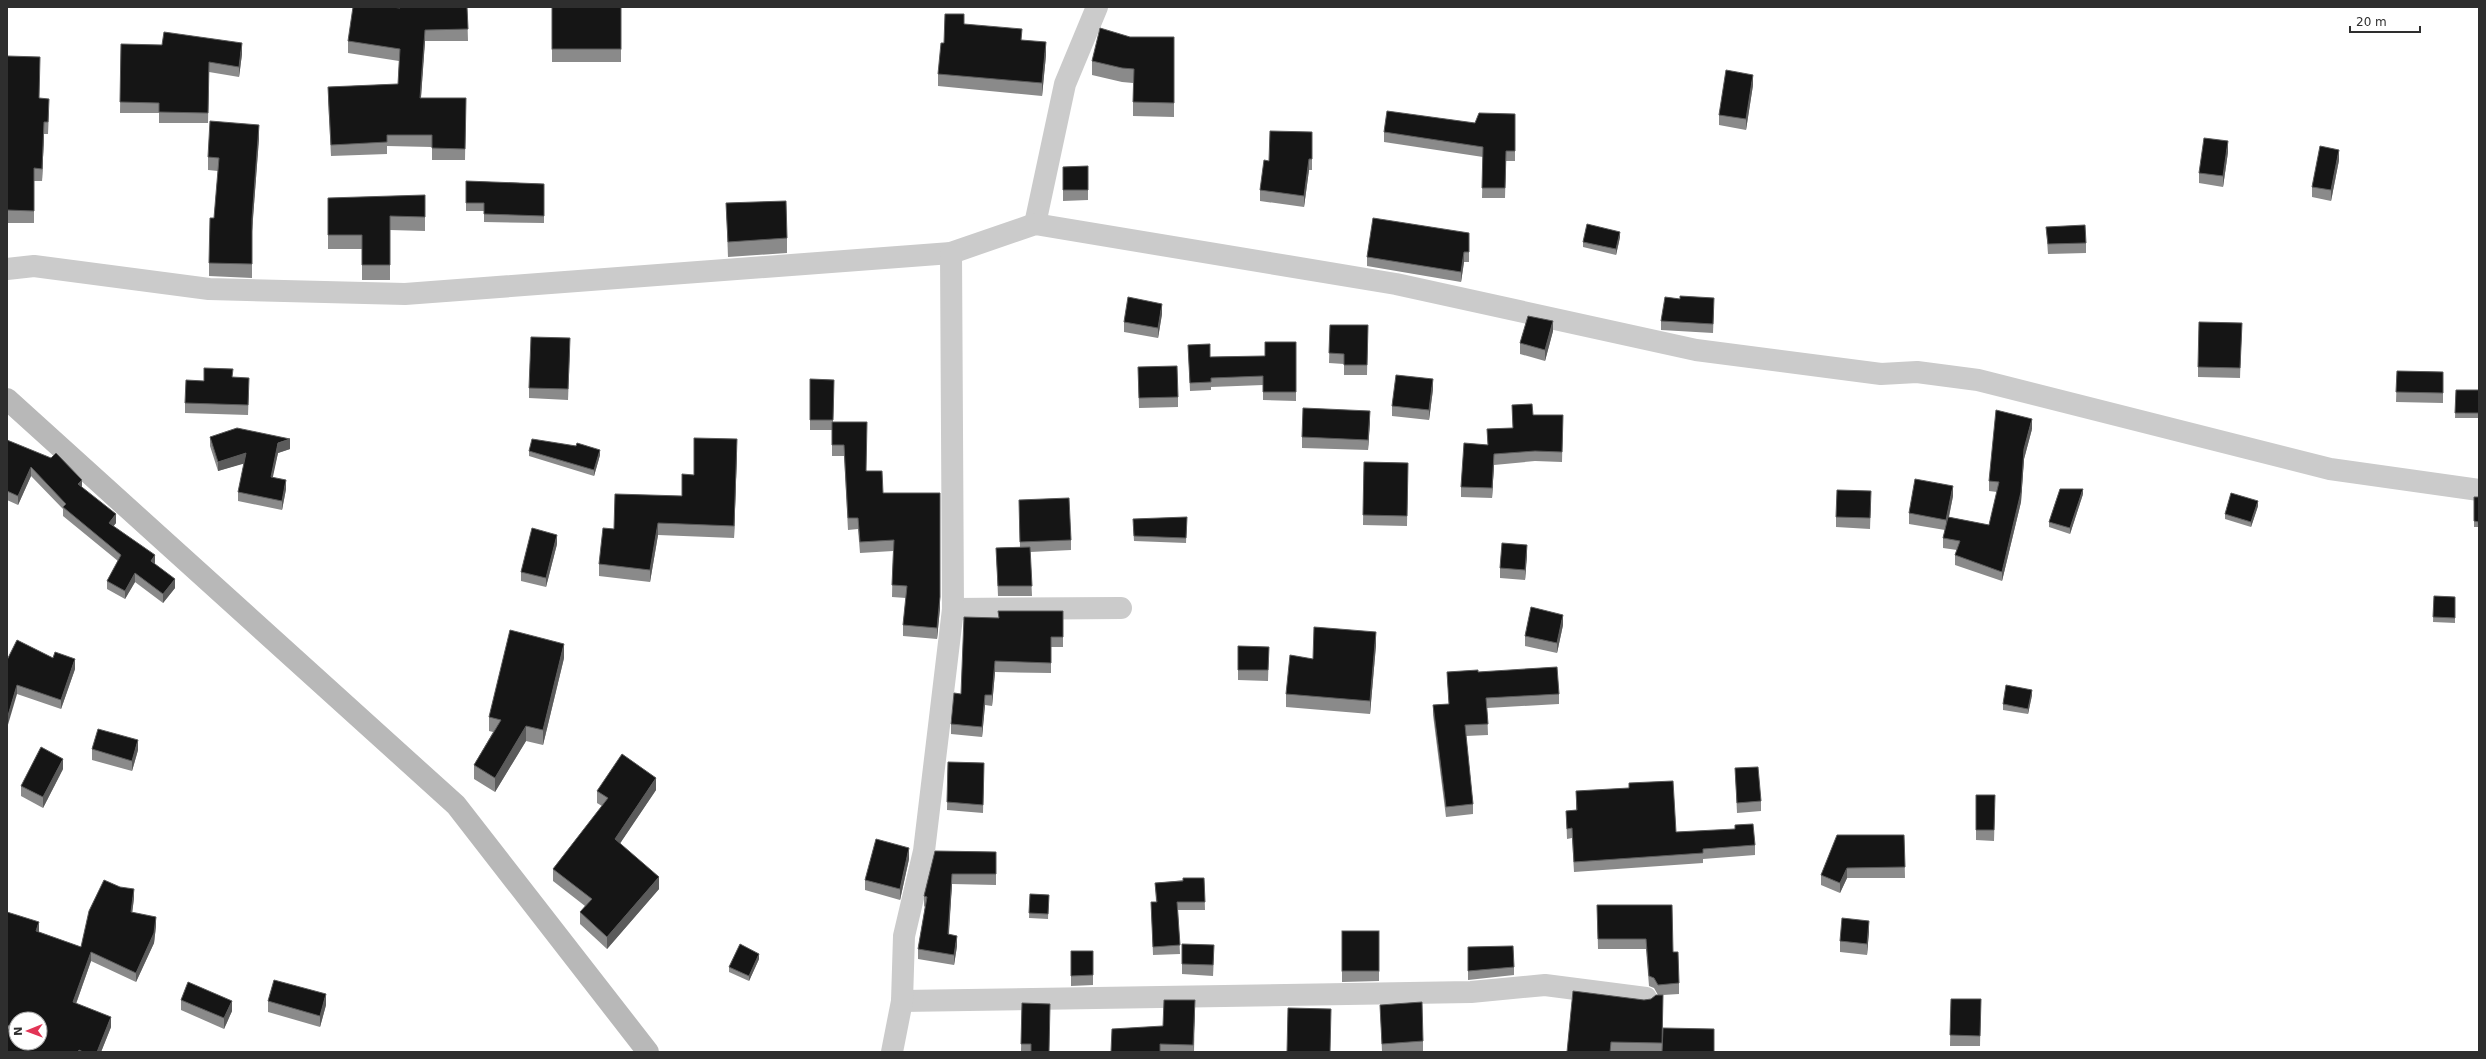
<svg xmlns="http://www.w3.org/2000/svg" width="2486" height="1059" viewBox="0 0 2486 1059" font-family="'DejaVu Sans',sans-serif">
<style>
.lines{fill:none;stroke-linecap:round;stroke-linejoin:round}
.street{stroke:#cbcbcb;stroke-width:22}
.secondary{stroke:#b8b8b8;stroke-width:22}
.wall{fill:#8a8a8a}
.shaded-wall{fill:#5b5b5b}
.building{fill:#151515;stroke:#5b5b5b}
</style>
<rect width="100%" height="100%" fill="#fff"/>
<g class="lines">
<g class="street">
<path d="M1035 224 1065 84 1097 7"/>
<path d="M7 269 34 266 209 289 405 294 951 253 1035 224 1396 284 1696 350 1881 374 1917 372 1978 380 2330 469 2479 490"/>
<path d="M953 609 1121 608"/>
<path d="M902 1001 1471 992 1545 985 1646 998"/>
<path d="M892 1052 902 1001 904 936 924 851 953 609 951 253"/>
</g>
<path class="secondary" d="M7 399 456 805 648 1052"/>
</g>
<g class="wall">
<path d="M467 7 468 41H425L421 98H466L465 160H432V147L387 146V154L331 156 328 99V87L398 84 399 61 348 53V41L400 8Z"/>
<rect x="552" y="7" width="69" height="55"/>
<path d="M964 24 1022 40 1046 55 1042 96 938 86V74L944 43Z"/>
<path d="M1130 37H1174V117L1133 116V83L1122 82 1092 75V61Z"/>
<path d="M121 44 242 54 239 77 209 72 208 123H159V113H120Z"/>
<path d="M7 56 49 111 48 134H44L42 181H34V223H7Z"/>
<path d="M1753 85 1746 130 1719 125V115Z"/>
<path d="M1515 114V161H1506L1505 198H1482L1483 157 1384 142V132L1475 123Z"/>
<path d="M1312 132V170H1309L1304 207 1260 201V190L1269 161Z"/>
<path d="M259 138 252 230V278L209 276V263L214 218 218 171 208 170V157Z"/>
<path d="M2228 152 2223 187 2199 183V173Z"/>
<path d="M2339 160 2331 201 2312 197V187Z"/>
<path d="M1088 166V200L1063 201V167Z"/>
<path d="M466 181 544 184V223L484 222V211H466Z"/>
<path d="M328 198 425 210V231L390 230V280H362V249H328Z"/>
<path d="M726 203 787 238V253L728 257Z"/>
<path d="M2046 227 2086 243V253L2048 254Z"/>
<path d="M1620 237 1616 255 1583 247V242Z"/>
<path d="M1469 243V262H1464L1461 282 1367 266V257Z"/>
<path d="M1680 299 1714 307 1713 333 1661 330V321Z"/>
<path d="M1162 314 1158 338 1124 332V322Z"/>
<path d="M2242 323 2240 378 2198 377V367Z"/>
<path d="M1330 325H1368L1367 375H1344V364L1329 363Z"/>
<path d="M1553 331 1545 361 1520 354V343Z"/>
<path d="M1296 342V401L1263 400V385L1211 387V390L1190 391 1188 345 1210 357 1265 356Z"/>
<path d="M570 349 568 400 529 398V388Z"/>
<path d="M1138 367 1178 397V407L1139 408Z"/>
<path d="M2397 371 2443 372V403L2396 402Z"/>
<path d="M233 377 249 388 248 415 185 413V403L204 381Z"/>
<path d="M810 379 834 380 833 422 867 471 883 493 940 608 937 639 903 636V625L906 598 892 597 893 551 860 553 858 529 848 530 844 456H832V430H810Z"/>
<path d="M1433 389 1429 420 1392 416V406Z"/>
<path d="M2456 390H2479V418H2455Z"/>
<path d="M1512 405 1533 415H1563L1562 462 1535 461 1494 465 1492 498 1461 497V487L1488 445 1487 429 1513 428Z"/>
<path d="M1370 421 1368 450 1302 448V437Z"/>
<path d="M2032 429 2024 459 2021 502 2002 581 1955 565V555L1957 550 1943 548V538L1945 530 1909 524V513L1953 496 1949 517 1989 525 1997 492 1989 491V481Z"/>
<path d="M210 437 290 449 278 453 272 477 286 489 282 510 238 501V492L244 463 218 471 210 446Z"/>
<path d="M7 440 82 487 116 523 113 526 155 564 175 588 163 603 135 582 125 599 107 589V581L118 561 63 516V509L31 476 18 505 7 500Z"/>
<path d="M576 446 600 455 594 476 529 456V451Z"/>
<path d="M737 451 734 538 658 535 650 582 599 576V564L682 496 694 475Z"/>
<path d="M1364 462 1408 463 1407 526 1363 525Z"/>
<path d="M2083 494 2070 534 2049 527V522Z"/>
<rect x="2474" y="497" width="5" height="30"/>
<path d="M1019 500 1071 540V550L1030 552 1032 596H998L996 548 1020 547Z"/>
<path d="M1871 501 1870 529 1836 527V517Z"/>
<path d="M2258 506 2251 527 2225 519V514Z"/>
<path d="M1187 517 1186 543 1134 541 1133 524Z"/>
<path d="M557 544 546 587 521 581V572Z"/>
<path d="M1527 555 1525 580 1500 578V568Z"/>
<path d="M2434 596 2455 597V623L2433 622Z"/>
<path d="M1063 611V647H1051V673L995 672 992 706 985 705 982 737 951 734V724L961 694 998 618Z"/>
<path d="M1563 625 1557 653 1525 646V636Z"/>
<path d="M1376 645 1370 714 1286 707V694L1313 659Z"/>
<path d="M1238 646 1269 647 1268 681 1238 680Z"/>
<path d="M564 658 543 745 526 741 495 792 474 779V765L493 732 489 731V717Z"/>
<path d="M7 660 75 669 61 709 17 694Z"/>
<path d="M1447 672H1478L1559 694V704L1487 708 1488 735 1466 736 1473 804V814L1446 817 1433 715V705L1449 704Z"/>
<path d="M2032 695 2028 714 2003 710V704Z"/>
<path d="M92 749 138 750 132 771 92 760Z"/>
<path d="M948 762 984 763 983 813 947 810Z"/>
<path d="M1735 768 1761 801V811L1737 813Z"/>
<path d="M63 769 43 808 21 796V786Z"/>
<path d="M656 790 620 843 659 889 607 949 580 924V912L585 906 553 881V869L602 806 597 803V791Z"/>
<path d="M1576 791 1676 832 1755 845V855L1703 859V863L1574 872 1572 838 1567 839 1566 811 1576 810Z"/>
<path d="M1976 795 1995 805 1994 841 1976 840Z"/>
<path d="M1904 835 1905 878H1847L1840 893 1821 885V875Z"/>
<path d="M935 851 996 852V885L952 884 949 934 957 946 954 965 918 959V949L925 907 924 906V896Z"/>
<path d="M909 859 900 900 865 890V880Z"/>
<path d="M1204 878 1205 910H1178L1180 954 1153 955 1151 902H1156L1155 883Z"/>
<path d="M1030 894 1049 895 1048 919 1029 918Z"/>
<path d="M134 898 132 913 156 926 154 943 136 982 91 961 76 1004 111 1027 101 1052H7V912L39 931V932L81 947Z"/>
<path d="M1597 905 1673 952 1679 983V994L1663 995 1662 1052H1567L1644 1000 1651 999 1658 995 1654 988 1649 986 1646 949H1598Z"/>
<path d="M1342 931H1379V981L1342 982Z"/>
<path d="M1869 931 1867 955 1840 952V941Z"/>
<path d="M1468 947 1514 967V975L1468 980Z"/>
<path d="M1071 951H1093V985L1071 986Z"/>
<path d="M1214 955 1213 976 1182 974V964Z"/>
<path d="M759 959 749 981 729 972V967Z"/>
<path d="M1951 999H1981L1980 1046H1950Z"/>
<path d="M181 1000 232 1011 224 1029 181 1010Z"/>
<path d="M268 1001 326 1005 320 1027 268 1012Z"/>
<path d="M1022 1003 1049 1052H1021Z"/>
<path d="M1380 1005 1423 1041V1052H1382Z"/>
<path d="M1195 1010 1194 1052H1111Z"/>
</g>
<g class="shaded-wall">
<path d="M425 30V41L420 110V98Z"/>
<path d="M1046 42V55L1042 96V83Z"/>
<path d="M242 43V54L239 77V67Z"/>
<path d="M1753 75V85L1746 130V119Z"/>
<path d="M44 122V134L42 181V169Z"/>
<path d="M259 125V138L252 232V219Z"/>
<path d="M2228 141V152L2223 187V176Z"/>
<path d="M2339 150V160L2331 201V190Z"/>
<path d="M1309 159V170L1304 207V196Z"/>
<path d="M1620 232V237L1616 255V249Z"/>
<path d="M1464 252V262L1461 282V272Z"/>
<path d="M1162 304V314L1158 338V328Z"/>
<path d="M1553 321V331L1545 361V350Z"/>
<path d="M1433 379V389L1429 420V410Z"/>
<path d="M1370 411V421L1368 450V440Z"/>
<path d="M2032 419V429L2024 459 2021 502 2002 581V572L2024 449Z"/>
<path d="M290 439V449L278 453 271 486V477L278 443Z"/>
<path d="M737 439V451L734 538V526Z"/>
<path d="M600 450V455L594 476V470Z"/>
<path d="M246 453V463L218 471V462Z"/>
<path d="M1494 454V465L1492 498V488Z"/>
<path d="M31 467V476L18 505V496Z"/>
<path d="M82 480V489L78 484Z"/>
<path d="M286 480V489L282 510V501Z"/>
<path d="M1953 486V496L1946 530V520Z"/>
<path d="M2083 489V494L2070 534V528Z"/>
<path d="M2258 501V506L2251 527V522Z"/>
<path d="M116 514V523L109 532V523Z"/>
<path d="M658 523V535L650 582V570Z"/>
<path d="M557 535V544L546 587V578Z"/>
<path d="M1527 545V555L1525 580V570Z"/>
<path d="M155 555V564L151 561Z"/>
<path d="M135 573V582L125 599V591Z"/>
<path d="M175 579V588L163 603V594Z"/>
<path d="M940 597V608L937 639V628Z"/>
<path d="M1563 615V625L1557 653V643Z"/>
<path d="M1376 632V645L1370 714V701Z"/>
<path d="M564 644V658L543 745V730Z"/>
<path d="M75 659V669L61 709V700Z"/>
<path d="M995 661V672L992 706V695Z"/>
<path d="M17 685V694L7 728V719Z"/>
<path d="M2032 690V695L2028 714V709Z"/>
<path d="M985 695V705L982 737V727Z"/>
<path d="M526 726V741L495 792V778Z"/>
<path d="M138 740V750L132 771V761Z"/>
<path d="M63 759V769L43 808V797Z"/>
<path d="M656 778V790L615 851V839Z"/>
<path d="M909 848V859L900 900V889Z"/>
<path d="M1847 868V878L1840 893V883Z"/>
<path d="M952 874V884L948 944V934Z"/>
<path d="M659 877V889L607 949V937Z"/>
<path d="M134 889V898L131 922V912Z"/>
<path d="M156 917V926L154 943 136 982V973Z"/>
<path d="M1869 921V931L1867 955V944Z"/>
<path d="M39 922V931L36 941V931Z"/>
<path d="M957 936V946L954 965V955Z"/>
<path d="M91 952V961L73 1012V1002Z"/>
<path d="M759 954V959L749 981V976Z"/>
<path d="M326 994V1005L320 1027V1016Z"/>
<path d="M1195 1000V1010L1193 1052V1045Z"/>
<path d="M232 1001V1011L224 1029V1018Z"/>
<path d="M111 1017V1027L101 1052H97Z"/>
</g>
<g class="building">
<path d="M353 7H392L400 8V7H467L468 29 425 30 420 98H466L465 149 432 148V135H387V142L331 145 328 87 398 84 400 49 348 41Z"/>
<rect x="552" y="7" width="69" height="42"/>
<path d="M945 14H964V24L1022 29 1021 40 1046 42 1042 83 938 74 941 43H944Z"/>
<path d="M1100 28 1130 37H1174V103L1133 102 1134 69 1122 68 1092 61Z"/>
<path d="M164 32 242 43 239 67 209 62 208 113 159 112V103L120 102 121 44 162 45Z"/>
<path d="M7 56 40 57 39 98 49 99 48 122H44L42 169 34 168V211L7 210Z"/>
<path d="M1726 70 1753 75 1746 119 1719 115Z"/>
<path d="M1387 111 1475 123 1479 113 1515 114V151H1506L1505 188H1482L1483 147 1384 132Z"/>
<path d="M210 121 259 125 252 219V264L209 263 210 218H214L219 158 208 157Z"/>
<path d="M1270 131 1312 132V159H1309L1304 196 1260 190 1264 160 1269 161Z"/>
<path d="M2204 138 2228 141 2223 176 2199 173Z"/>
<path d="M2320 146 2339 150 2331 190 2312 187Z"/>
<path d="M1088 166V190H1063V167Z"/>
<path d="M466 181 544 184V216L484 214V203H466Z"/>
<path d="M425 195V217L390 216V265H362V235H328V198Z"/>
<path d="M786 201 787 238 728 242 726 203Z"/>
<path d="M1373 218 1469 233V252H1464L1461 272 1367 257Z"/>
<path d="M1587 224 1620 232 1616 249 1583 242Z"/>
<path d="M2085 225 2086 243 2048 244 2046 227Z"/>
<path d="M1680 296 1714 298 1713 324 1661 321 1665 297 1680 299Z"/>
<path d="M1128 297 1162 304 1158 328 1124 322Z"/>
<path d="M1528 316 1553 321 1545 350 1520 343Z"/>
<path d="M2199 322 2242 323 2240 368 2198 367Z"/>
<path d="M1330 325H1368L1367 365H1344V354L1329 353Z"/>
<path d="M531 337 570 338 568 389 529 388Z"/>
<path d="M1265 342H1296V392H1263V376L1211 378V382L1190 383 1188 345 1210 344V357L1265 356Z"/>
<path d="M1177 366 1178 397 1139 398 1138 367Z"/>
<path d="M204 368 233 369 232 377 249 378 248 405 185 403 186 380 204 381Z"/>
<path d="M2397 371 2443 372V393L2396 392Z"/>
<path d="M1396 375 1433 379 1429 410 1392 406Z"/>
<path d="M810 379 834 380 833 420H810Z"/>
<path d="M2456 390H2479V413H2455Z"/>
<path d="M1532 404 1533 415H1563L1562 452 1535 451 1494 454 1492 488 1461 487 1464 443 1488 445 1487 429 1513 428 1512 405Z"/>
<path d="M1303 408 1370 411 1368 440 1302 437Z"/>
<path d="M1996 410 2032 419 2024 449 2021 492 2002 572 1955 555 1960 541 1943 538 1948 517 1989 525 1999 482 1989 481Z"/>
<path d="M832 422H867L866 471H882L883 493H940V597L937 628 903 625 907 586 892 585 894 540 860 542 858 518H848L844 445H832Z"/>
<path d="M237 428 290 439 278 443 271 477 286 480 282 501 238 492 246 453 218 462 210 437Z"/>
<path d="M694 438 737 439 734 526 658 523 650 570 599 564 603 528 614 529 615 494 682 496V474L694 475Z"/>
<path d="M532 439 576 446 577 443 600 450 594 470 529 451Z"/>
<path d="M7 440 51 458 56 453 82 480 78 484 116 514 109 523 155 555 151 561 175 579 163 594 135 573 125 591 107 581 121 555 63 507 66 504 31 467 18 496 7 491Z"/>
<path d="M1364 462 1408 463 1407 516 1363 515Z"/>
<path d="M1915 479 1953 486 1946 520 1909 513Z"/>
<path d="M2060 489H2083L2070 528 2049 522Z"/>
<path d="M1837 490 1871 491 1870 518 1836 517Z"/>
<path d="M2231 493 2258 501 2251 522 2225 514Z"/>
<path d="M2474 497H2479V522L2474 521Z"/>
<path d="M1069 498 1071 540 1020 542 1019 500Z"/>
<path d="M1187 517 1186 538 1134 536 1133 519Z"/>
<path d="M532 528 557 535 546 578 521 572Z"/>
<path d="M1502 543 1527 545 1525 570 1500 568Z"/>
<path d="M1030 547 1032 586H998L996 548Z"/>
<path d="M2434 596 2455 597V618L2433 617Z"/>
<path d="M1531 607 1563 615 1557 643 1525 636Z"/>
<path d="M998 611H1063V637H1051V663L995 661 992 695H985L982 727 951 724 954 693 961 694 964 617 999 618Z"/>
<path d="M1314 627 1376 632 1370 701 1286 694 1290 655 1313 659Z"/>
<path d="M510 630 564 644 543 730 526 726 495 778 474 765 501 720 489 717Z"/>
<path d="M17 640 53 658 55 652 75 659 61 700 17 685 7 719V660Z"/>
<path d="M1238 646 1269 647 1268 670H1238Z"/>
<path d="M1557 667 1559 694 1486 698 1488 724 1465 725 1473 804 1446 807 1433 705 1449 704 1447 672 1478 670V672Z"/>
<path d="M2006 685 2032 690 2028 709 2003 704Z"/>
<path d="M98 729 138 740 132 761 92 749Z"/>
<path d="M41 747 63 759 43 797 21 786Z"/>
<path d="M622 754 656 778 615 839 659 877 607 937 580 912 592 899 553 869 608 798 597 791Z"/>
<path d="M948 762 984 763 983 805 947 802Z"/>
<path d="M1758 767 1761 801 1737 803 1735 768Z"/>
<path d="M1673 781 1676 832 1735 829V825L1753 824 1755 845 1703 849V853L1574 862 1572 828 1567 829 1566 811 1577 810 1576 791 1629 788V783Z"/>
<path d="M1976 795H1995L1994 830H1976Z"/>
<path d="M1837 835H1904L1905 867 1847 868 1840 883 1821 875Z"/>
<path d="M876 839 909 848 900 889 865 880Z"/>
<path d="M935 851 996 852V874H952L948 934 957 936 954 955 918 949 927 897 924 896Z"/>
<path d="M1183 878H1204L1205 902H1177L1180 945 1153 947 1151 902H1157L1155 883 1183 881Z"/>
<path d="M104 880 120 887 134 889 131 912 156 917 154 933 136 973 91 952 73 1002 111 1017 97 1052H83L79 1050 78 1052H7V1029H16V1043H40V1019H16V1029L7 1025V912L39 922 36 931 81 947 89 911Z"/>
<path d="M1030 894 1049 895 1048 914 1029 913Z"/>
<path d="M1597 905H1672L1673 952H1678L1679 983 1658 985 1654 978 1649 976 1646 939H1598Z"/>
<path d="M1842 918 1869 921 1867 944 1840 941Z"/>
<rect x="1342" y="931" width="37" height="40"/>
<path d="M740 944 759 954 749 976 729 967Z"/>
<path d="M1182 944 1214 945 1213 965 1182 964Z"/>
<path d="M1513 946 1514 967 1468 971V947Z"/>
<path d="M1071 951H1093V975L1071 976Z"/>
<path d="M274 980 326 994 320 1016 268 1001Z"/>
<path d="M188 982 232 1001 224 1018 181 1000Z"/>
<path d="M1573 991 1644 1000 1651 999 1656 995H1663L1662 1043 1611 1042 1610 1052H1567Z"/>
<path d="M1951 999H1981L1980 1036 1950 1035Z"/>
<path d="M1164 1000H1195L1193 1045 1160 1044V1052H1111L1112 1029 1163 1026Z"/>
<path d="M1422 1002 1423 1041 1382 1044 1380 1005Z"/>
<path d="M1022 1003 1050 1004 1049 1052H1031V1044H1021Z"/>
<path d="M1288 1008 1331 1009 1330 1052H1287Z"/>
<path d="M1663 1028 1714 1029V1052H1662Z"/>
</g>
<rect width="2486" height="1059" fill="none" stroke="#2e2e2e" stroke-width="16"/>
<g transform="translate(28 1031) rotate(269)"><circle r="19" fill="#ffffff" stroke="#ababab"/>
<path d="M0-3L7 15L0 10L-7 15Z" fill="#e23455"/>
<text y="-6" font-size="11" font-weight="bold" text-anchor="middle" fill="#2e2e2e">N</text>
</g>
<path d="M2350 26v6h70v-6" fill="none" stroke="#2e2e2e" stroke-width="2"/>
<text x="2356" y="26" font-size="12" fill="#2e2e2e" stroke="#ffffff" stroke-width="3" paint-order="stroke">20 m</text>
</svg>
